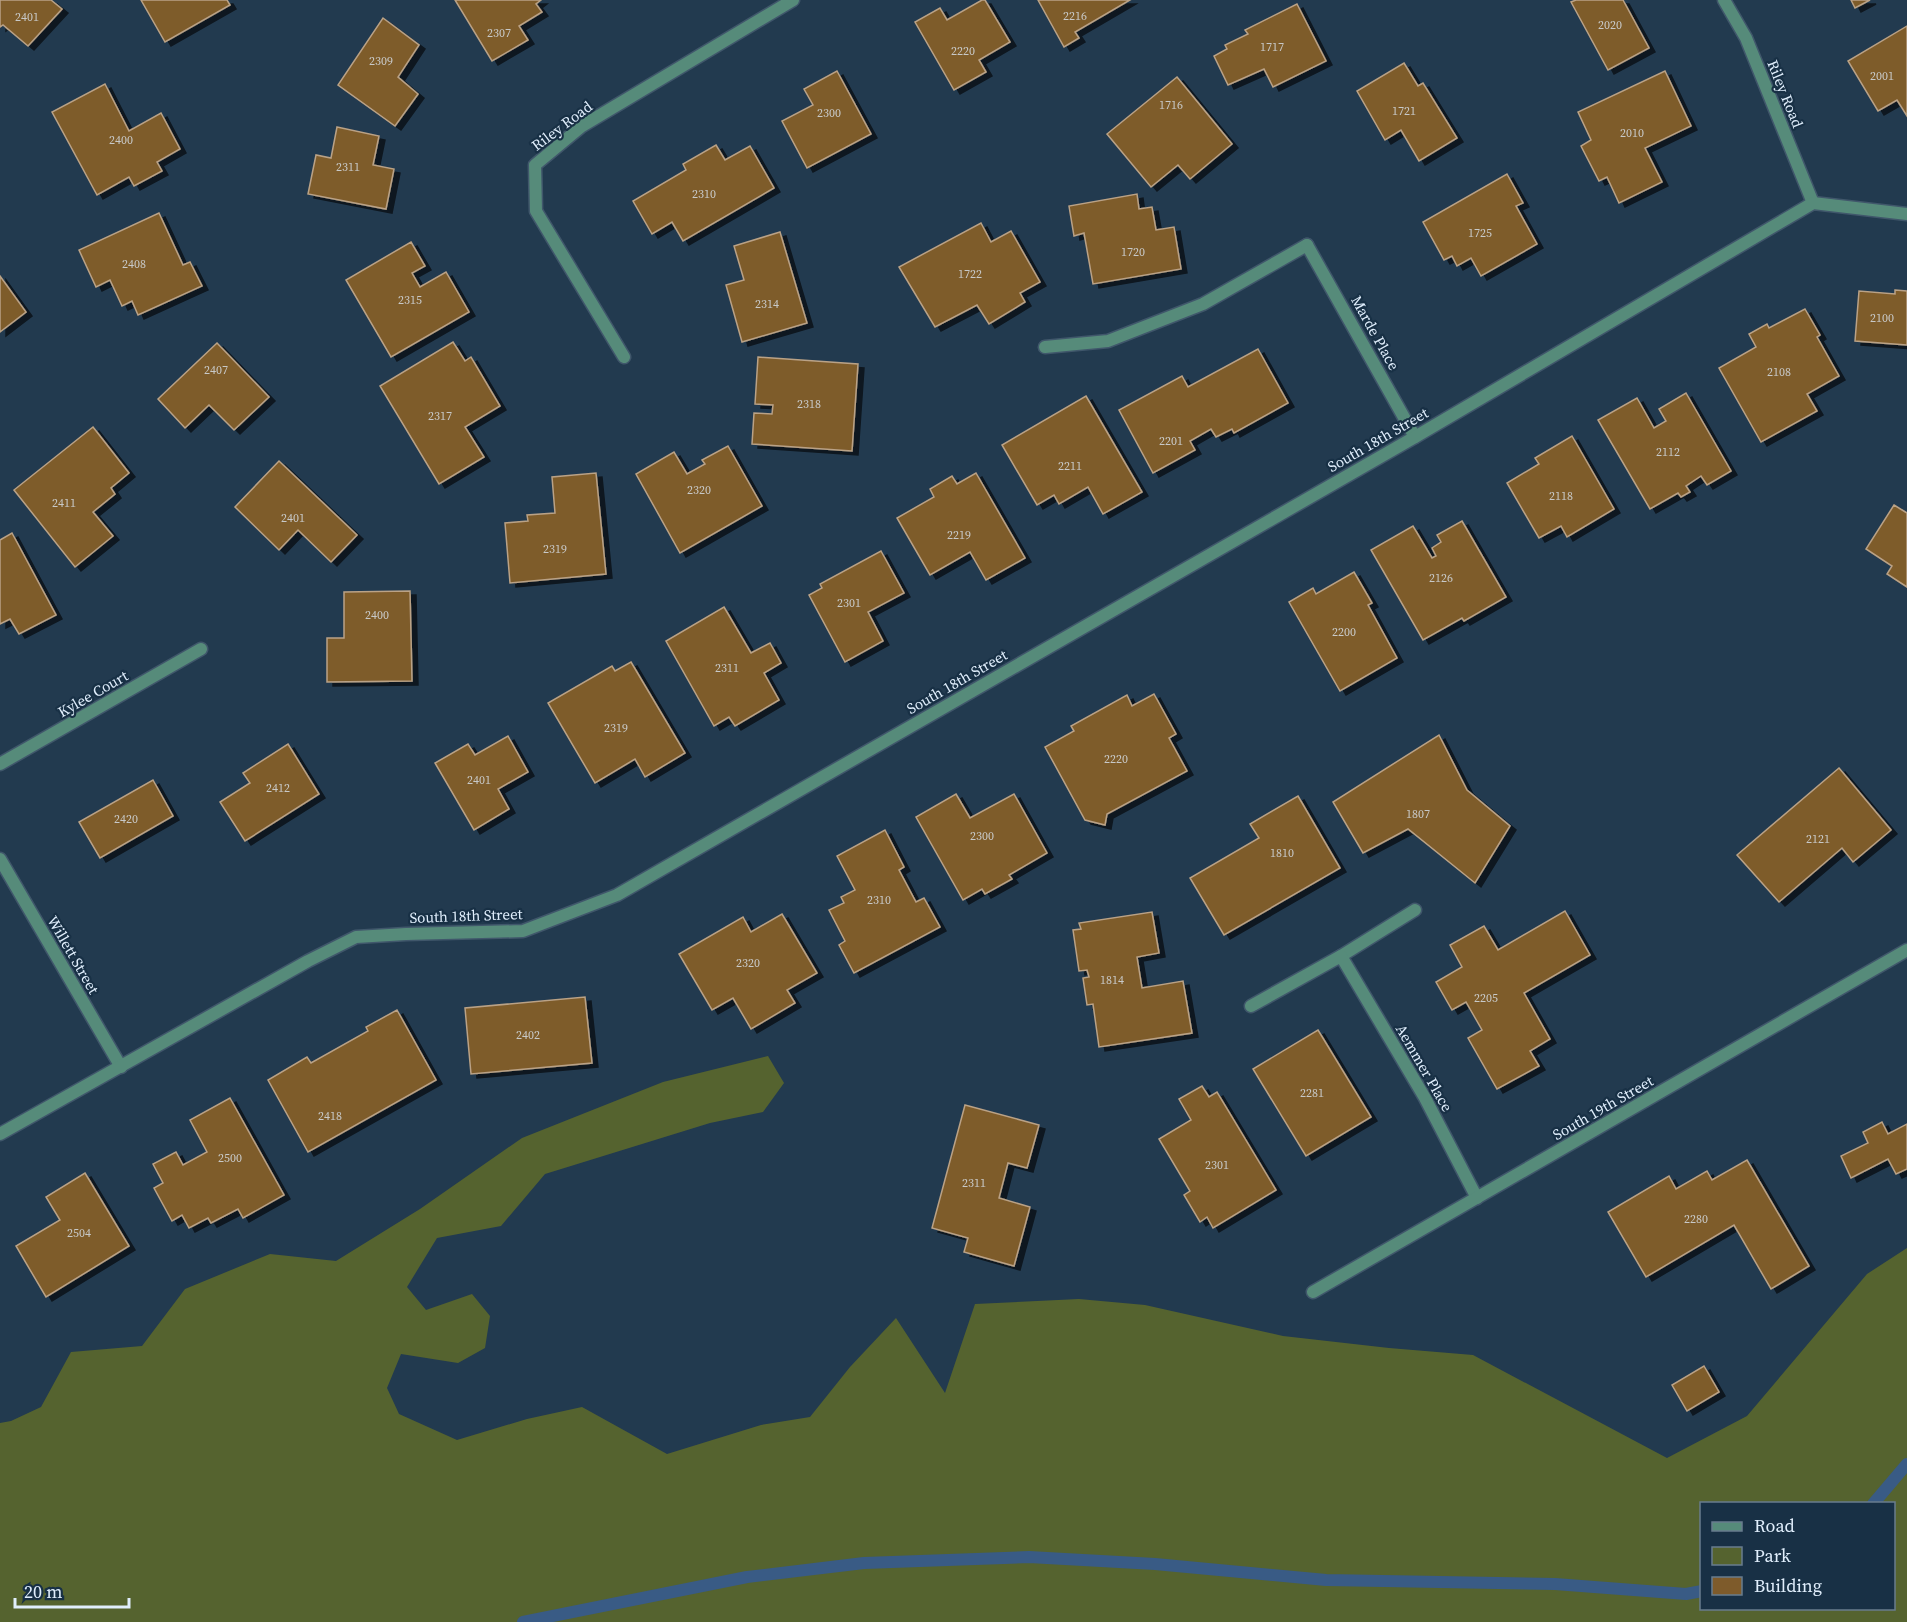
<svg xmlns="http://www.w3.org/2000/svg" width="1907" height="1622" viewBox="0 0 1907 1622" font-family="'Source Serif 4',serif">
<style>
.green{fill:#55632f;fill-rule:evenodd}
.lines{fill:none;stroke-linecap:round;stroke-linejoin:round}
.stream{stroke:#395b85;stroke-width:12}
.building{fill:#7e5b2b;stroke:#baa286;stroke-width:1.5;filter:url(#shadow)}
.service-casing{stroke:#40576b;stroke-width:15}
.minor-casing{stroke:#40576b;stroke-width:15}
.service{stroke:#568b7a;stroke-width:12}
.minor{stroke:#568b7a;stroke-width:12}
.labels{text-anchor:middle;stroke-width:4.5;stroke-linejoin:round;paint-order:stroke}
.number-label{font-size:12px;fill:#c8c9c8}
.street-label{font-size:15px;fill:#e0eefc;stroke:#183045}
</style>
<defs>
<filter id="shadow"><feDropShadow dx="6" dy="4" stdDeviation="0" flood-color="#0009"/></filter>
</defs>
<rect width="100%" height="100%" fill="#223a4f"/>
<path class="green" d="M768 1056 784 1083 763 1112 710 1123 545 1174 501 1226 437 1238 407 1287 426 1310 472 1294 490 1316 485 1348 458 1363 401 1354 387 1388 399 1414 457 1440 527 1419 582 1407 667 1454 761 1425 810 1417 850 1367 896 1318 945 1393 975 1304 1079 1299 1145 1305 1283 1336 1389 1348 1473 1355 1667 1458 1747 1416 1867 1274 1907 1248V1622H0V1423L11 1421 41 1407 71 1352 142 1346 185 1289 270 1254 336 1261 420 1209 522 1138 663 1082ZM1702 1504H1894V1608H1702Z"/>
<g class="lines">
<g class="stream">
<path d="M1873 1504 1907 1464"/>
<path d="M523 1622 747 1577 864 1563 1029 1557 1155 1564 1326 1580 1555 1584 1686 1594 1702 1591"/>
</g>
</g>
<g class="building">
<path d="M0 0H51L62 9 28 46 3 25 0 27Z"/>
<path d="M141 0H227L230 5 165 42Z"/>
<path d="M455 0H541L536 4 542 12 519 26 528 40 492 61Z"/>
<path d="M982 0H985L1010 42 979 60 986 72 954 90 915 22 940 8 947 20Z"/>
<path d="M1038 0H1130L1075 32 1079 38 1064 47Z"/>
<path d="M1576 0H1623L1649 48 1608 70 1571 2Z"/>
<path d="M1851 0H1870L1855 8Z"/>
<path d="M1297 4 1326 61 1273 87 1264 69 1228 85 1214 56 1227 49 1225 45 1248 34 1245 30Z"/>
<path d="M383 18 419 45 398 77 418 94 395 126 338 85Z"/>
<path d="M1907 26V116L1897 100 1878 111 1848 61Z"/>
<path d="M1404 63 1418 86 1423 83 1457 138 1419 161 1401 130 1385 140 1357 91Z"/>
<path d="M837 71 871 134 807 168 782 121 813 105 804 89Z"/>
<path d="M1665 71 1691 126 1645 148 1662 182 1619 203 1607 177 1599 181 1581 146 1591 140 1578 112Z"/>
<path d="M1177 77 1232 144 1190 179 1178 165 1151 187 1107 134Z"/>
<path d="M105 84 129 131 161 113 180 149 157 162 162 171 134 186 129 177 97 195 52 112Z"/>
<path d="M337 127 379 136 373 165 394 169 386 209 308 194 316 155 331 158Z"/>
<path d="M716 145 725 160 750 146 774 188 683 241 672 222 652 234 633 201 686 170 683 164Z"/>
<path d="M1507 174 1523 203 1516 206 1537 244 1481 276 1471 258 1457 266 1452 256 1444 260 1423 222Z"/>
<path d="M1137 194 1139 209 1152 207 1156 230 1174 227 1181 269 1093 284 1084 233 1074 236 1069 206Z"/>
<path d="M159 213 183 265 190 262 202 286 138 315 132 301 122 306 110 280 96 287 79 250Z"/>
<path d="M981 223 991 242 1011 231 1040 282 1020 293 1025 302 989 324 977 305 935 327 899 267Z"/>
<path d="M780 232 807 323 742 342 726 285 744 280 734 246Z"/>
<path d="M411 242 425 266 412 273 420 287 446 272 469 312 391 357 346 280Z"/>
<path d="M0 276 26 312 0 332Z"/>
<path d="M1895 290 1907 291V345L1855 341 1859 291 1895 294Z"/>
<path d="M1805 309 1820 335 1817 337 1839 376 1807 394 1817 411 1761 442 1719 368 1756 347 1749 334 1767 324 1769 328Z"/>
<path d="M453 342 465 361 471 357 500 406 465 427 484 457 439 484 380 386Z"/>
<path d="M217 343 269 397 234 430 209 405 185 428 158 399Z"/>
<path d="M1258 349 1288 403 1234 433 1232 429 1216 437 1211 429 1190 441 1195 450 1153 473 1119 410 1182 376 1188 387Z"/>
<path d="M758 357 858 364 852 451 752 444 754 413 772 414 773 405 755 404Z"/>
<path d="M1686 393 1731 471 1707 485 1701 476 1686 486 1690 492 1681 497 1678 493 1650 509 1598 420 1637 398 1654 428 1666 421 1659 409Z"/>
<path d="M1086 396 1142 492 1103 514 1088 487 1059 504 1054 495 1037 505 1002 445Z"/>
<path d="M93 427 129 473 111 488 115 494 93 512 113 536 75 567 14 490Z"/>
<path d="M1572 436 1614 509 1567 537 1561 526 1539 538 1507 483 1539 464 1535 458Z"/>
<path d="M728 446 762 506 680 553 636 474 674 452 687 474 705 464 702 460Z"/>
<path d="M279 461 357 535 331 562 298 530 279 550 235 507Z"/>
<path d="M596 473 606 574 510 583 505 523 528 521 527 515 555 513 552 477Z"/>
<path d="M976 473 1025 558 986 580 970 552 930 575 897 518 934 497 930 489 952 476 957 484Z"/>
<path d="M1894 505 1907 513V587L1887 574 1892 566 1866 549Z"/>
<path d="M1462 521 1506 597 1464 621 1462 618 1423 640 1371 550 1413 526 1432 558 1436 556 1432 548 1441 542 1437 535Z"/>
<path d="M12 533 56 615 19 634 10 619 0 624V540Z"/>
<path d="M881 551 904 593 868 612 883 641 845 662 809 595 822 588 820 584Z"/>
<path d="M1354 572 1372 603 1368 605 1397 658 1340 691 1289 602 1313 588 1316 594Z"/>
<path d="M410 591 412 681 327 682V638H344V592Z"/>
<path d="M724 607 751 653 770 643 781 663 764 673 779 700 735 726 729 717 714 726 666 641Z"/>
<path d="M631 662 685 753 645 777 635 759 595 783 548 703 612 666 615 671Z"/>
<path d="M1154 694 1176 734 1169 738 1187 771 1107 814 1105 825 1085 820 1045 747 1074 731 1071 726 1127 695 1132 706Z"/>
<path d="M1439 735 1467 790 1510 826 1475 883 1408 829 1363 853 1333 802Z"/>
<path d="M508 736 528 772 498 789 509 809 474 830 435 763 468 744 475 755Z"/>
<path d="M288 744 319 794 245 841 220 802 250 783 243 773Z"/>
<path d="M1839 768 1891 830 1853 862 1842 848 1779 902 1737 855Z"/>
<path d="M153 780 173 816 100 858 79 822Z"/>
<path d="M956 794 970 818 1014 794 1047 853 1009 875 1012 879 985 894 982 889 963 900 916 817Z"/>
<path d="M1298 796 1340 868 1224 935 1190 878 1259 838 1250 824Z"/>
<path d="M885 830 904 867 899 870 916 902 924 898 940 927 854 973 839 945 845 941 829 910 844 903 841 897 855 890 837 856Z"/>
<path d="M1565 911 1590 955 1524 993 1550 1039 1530 1051 1539 1066 1497 1089 1468 1038 1482 1030 1466 1002 1452 1010 1436 982 1462 967 1450 945 1484 926 1498 950Z"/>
<path d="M1152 912 1159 953 1137 957 1142 988 1183 981 1192 1033 1099 1047 1093 1004 1087 1005 1083 978 1089 977 1087 970 1079 971 1073 930 1081 929 1079 923Z"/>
<path d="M782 914 817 973 787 990 795 1003 751 1029 733 998 712 1010 679 954 743 917 751 932Z"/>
<path d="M585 997 592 1063 471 1074 465 1008Z"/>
<path d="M397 1010 436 1080 308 1152 268 1080 307 1057 311 1063 368 1031 366 1027Z"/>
<path d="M1318 1030 1371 1117 1306 1156 1253 1069Z"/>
<path d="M1202 1086 1209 1097 1217 1092 1276 1190 1213 1228 1207 1217 1200 1222 1184 1195 1190 1191 1159 1139 1191 1120 1179 1099Z"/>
<path d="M230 1098 284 1195 243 1218 238 1209 211 1223 208 1218 189 1228 182 1215 172 1221 154 1188 163 1183 153 1164 176 1152 183 1165 207 1152 190 1120Z"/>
<path d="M965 1105 1039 1125 1027 1168 1008 1163 999 1198 1030 1207 1014 1266 964 1252 968 1238 932 1228Z"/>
<path d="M1882 1122 1888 1134 1907 1124V1169L1896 1174 1888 1159 1851 1178 1841 1156 1868 1143 1863 1132Z"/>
<path d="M1747 1160 1809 1266 1771 1289 1734 1225 1646 1277 1608 1212 1669 1176 1676 1189 1707 1171 1712 1180Z"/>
<path d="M85 1173 129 1246 46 1297 16 1246 60 1220 46 1197Z"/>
<path d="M1704 1366 1719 1392 1687 1411 1672 1385Z"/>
</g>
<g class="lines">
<g class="service-casing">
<path id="service" d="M1045 347 1108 341 1203 304 1307 245"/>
</g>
<g class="minor-casing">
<g id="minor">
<path d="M1724 0 1746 38 1813 203"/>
<path d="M1307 245 1415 437"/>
<path d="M624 357 536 211 535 165 582 126 793 0"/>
<path d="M0 764 201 649"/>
<path d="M0 859 121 1067"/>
<path d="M1341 956 1415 910"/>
<path d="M1251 1006 1341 956 1425 1098 1477 1198"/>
<path d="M0 1134 308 961 356 937 406 934 523 931 617 895 1415 437 1813 203 1907 214"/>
<path d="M1313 1292 1907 950"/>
</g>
</g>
<use href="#service" class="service"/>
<use href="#minor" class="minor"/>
</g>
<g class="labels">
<g class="number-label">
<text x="1075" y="20">2216</text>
<text x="27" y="21">2401</text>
<text x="1610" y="29">2020</text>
<text x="499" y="37">2307</text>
<text x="1272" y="51">1717</text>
<text x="963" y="55">2220</text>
<text x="381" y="65">2309</text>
<text x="1882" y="80">2001</text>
<text x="1171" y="109">1716</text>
<text x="1404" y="115">1721</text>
<text x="829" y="117">2300</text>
<text x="1632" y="137">2010</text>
<text x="121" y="144">2400</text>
<text x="348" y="171">2311</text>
<text x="704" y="198">2310</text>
<text x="1480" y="237">1725</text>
<text x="1133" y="256">1720</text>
<text x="134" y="268">2408</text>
<text x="970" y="278">1722</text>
<text x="410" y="304">2315</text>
<text x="767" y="308">2314</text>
<text x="1882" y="322">2100</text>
<text x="216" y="374">2407</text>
<text x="1779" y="376">2108</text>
<text x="809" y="408">2318</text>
<text x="440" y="420">2317</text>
<text x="1171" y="445">2201</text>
<text x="1668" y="456">2112</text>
<text x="1070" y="470">2211</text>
<text x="699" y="494">2320</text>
<text x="1561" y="500">2118</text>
<text x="64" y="507">2411</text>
<text x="293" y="522">2401</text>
<text x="959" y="539">2219</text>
<text x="555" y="553">2319</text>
<text x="1441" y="582">2126</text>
<text x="849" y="607">2301</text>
<text x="377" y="619">2400</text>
<text x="1344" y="636">2200</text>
<text x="727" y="672">2311</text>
<text x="616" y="732">2319</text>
<text x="1116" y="763">2220</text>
<text x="479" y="784">2401</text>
<text x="278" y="792">2412</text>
<text x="1418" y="818">1807</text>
<text x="126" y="823">2420</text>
<text x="982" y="840">2300</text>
<text x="1818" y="843">2121</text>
<text x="1282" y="857">1810</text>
<text x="879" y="904">2310</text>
<text x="748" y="967">2320</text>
<text x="1112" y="984">1814</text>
<text x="1486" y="1002">2205</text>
<text x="528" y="1039">2402</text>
<text x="1312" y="1097">2281</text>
<text x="330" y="1120">2418</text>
<text x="230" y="1162">2500</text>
<text x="1217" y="1169">2301</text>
<text x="974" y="1187">2311</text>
<text x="1696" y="1223">2280</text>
<text x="79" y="1237">2504</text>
</g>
<g class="street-label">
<text transform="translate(1785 94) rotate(68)" y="5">Riley Road</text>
<text transform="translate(562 126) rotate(-37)" y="5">Riley Road</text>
<text transform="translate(1375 333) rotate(61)" y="5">Marde Place</text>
<text transform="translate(1378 440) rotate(-30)" y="5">South 18th Street</text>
<text transform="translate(957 682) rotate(-30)" y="5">South 18th Street</text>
<text transform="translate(93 694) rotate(-30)" y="5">Kylee Court</text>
<text transform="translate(466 916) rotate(-2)" y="5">South 18th Street</text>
<text transform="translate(73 955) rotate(60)" y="5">Willett Street</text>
<text transform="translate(1424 1068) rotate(60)" y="5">Aemmer Place</text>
<text transform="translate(1603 1108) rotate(-30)" y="5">South 19th Street</text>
</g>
</g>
<rect x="1700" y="1502" width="195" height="108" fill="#183045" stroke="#687c8e" stroke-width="1.5"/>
<rect x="1712" y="1522" width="30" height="9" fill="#568b7a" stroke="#687c8e" stroke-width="1.5"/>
<text x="1754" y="1532" font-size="18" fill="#e0eefc">Road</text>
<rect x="1712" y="1547" width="30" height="18" fill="#55632f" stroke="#687c8e" stroke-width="1.5"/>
<text x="1754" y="1562" font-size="18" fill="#e0eefc">Park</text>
<rect x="1712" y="1577" width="30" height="18" fill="#7e5b2b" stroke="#687c8e" stroke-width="1.5"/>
<text x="1754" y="1592" font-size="18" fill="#e0eefc">Building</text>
<path d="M15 1598v9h114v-9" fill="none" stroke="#e0eefc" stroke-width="3"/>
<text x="24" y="1598" font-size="18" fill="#e0eefc" stroke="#183045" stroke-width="4.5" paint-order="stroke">20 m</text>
</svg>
